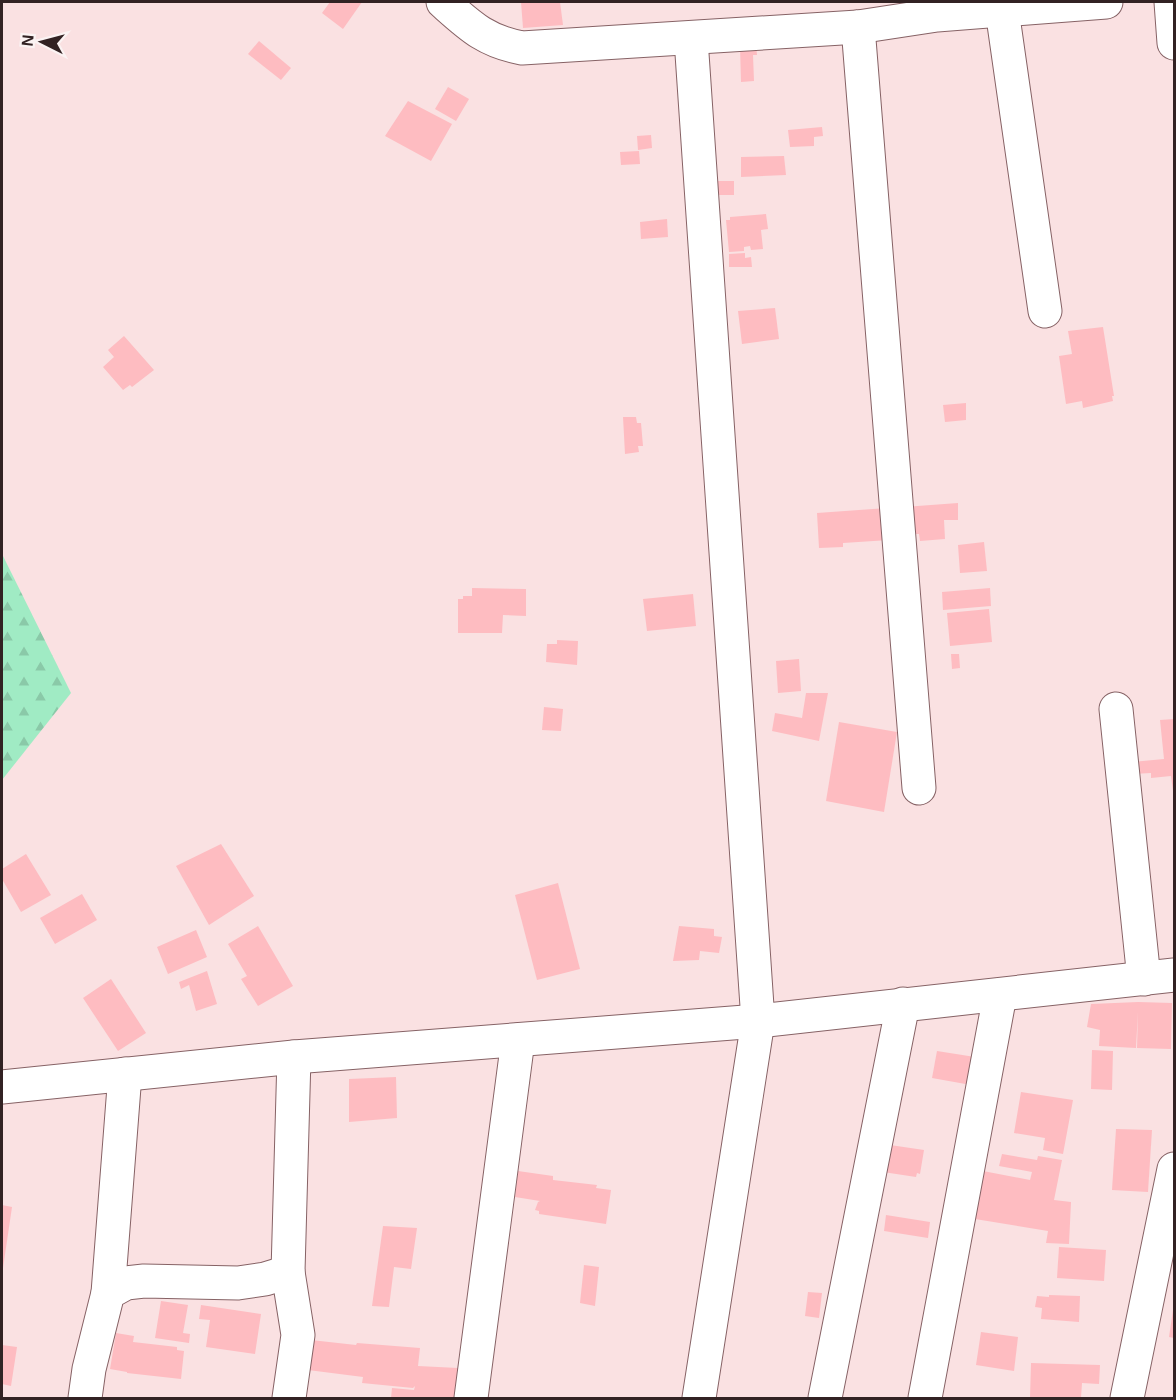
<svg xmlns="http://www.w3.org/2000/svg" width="1176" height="1400" viewBox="0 0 1176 1400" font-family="Helvetica,sans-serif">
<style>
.forest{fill:url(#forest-firs)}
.building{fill:#febcc1}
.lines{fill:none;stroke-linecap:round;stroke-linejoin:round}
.minor-casing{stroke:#866265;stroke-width:35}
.minor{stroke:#fff;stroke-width:33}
</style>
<defs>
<pattern id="forest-firs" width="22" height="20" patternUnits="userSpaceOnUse" patternTransform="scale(1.5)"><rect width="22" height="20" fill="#a0ebc4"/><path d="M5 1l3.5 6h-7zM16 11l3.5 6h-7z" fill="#8ac9a8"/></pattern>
</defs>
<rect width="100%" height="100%" fill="#fae1e2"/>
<path class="forest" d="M2 554 71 693 2 780Z"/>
<g class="building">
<path d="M330 2H362L343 29 322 13Z"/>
<path d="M521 2H560L563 25 523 28Z"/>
<path d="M259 41 291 68 281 80 248 54Z"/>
<path d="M756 44 757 55H753L754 81 741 82 740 46Z"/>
<path d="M448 87 469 99 456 121 435 109Z"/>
<path d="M408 101 452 124 431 161 385 136Z"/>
<path d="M822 127 823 136 814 137V146L790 147 788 130Z"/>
<path d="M651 135 652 148 638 150 637 136Z"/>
<path d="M639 151 640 164 621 165 620 152Z"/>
<path d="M784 156 786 175 741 177V157Z"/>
<path d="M710 181H734V195H711Z"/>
<path d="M766 214 768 229 761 230 763 249 751 250 750 246 744 247V251L729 252 726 220H730V217Z"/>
<path d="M667 219 668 237 641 239 640 222Z"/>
<path d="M745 253V258L751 257 752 267H729V254Z"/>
<path d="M775 308 779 339 742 344 738 311Z"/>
<path d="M1103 327 1114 396H1112L1113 401 1083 408 1082 401 1066 404 1059 356 1072 354 1068 331Z"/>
<path d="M124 336 154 370 132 387 130 385 123 390 103 367 114 357 108 350Z"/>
<path d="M966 403V420L945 422 943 405Z"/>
<path d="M623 417H636L637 423H641L643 446H638L639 452 625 454Z"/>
<path d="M958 503V520H944L945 539 920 541 919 534H904V507Z"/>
<path d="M887 508 889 540 843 543V547L819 548 817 513Z"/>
<path d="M984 542 987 571 960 573 958 545Z"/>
<path d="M472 588 526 589V616L503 615 502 633H458V599H463V596H472Z"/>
<path d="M990 588 991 606 943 610 942 592Z"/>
<path d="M693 594 696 626 647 631 643 599Z"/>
<path d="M989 609 992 642 950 646 947 613Z"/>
<path d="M557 640 578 641 577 665 546 662 547 644H557Z"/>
<path d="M951 654H959L960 668 952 669Z"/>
<path d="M799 659 801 691 778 693 776 661Z"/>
<path d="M806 693H828L819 741 772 731 775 713 802 718Z"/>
<path d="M544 707 563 709 561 731 542 730Z"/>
<path d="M1174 719V791H1173L1171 776 1151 778V773L1133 774 1132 762 1164 759 1160 720Z"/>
<path d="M839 722 897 732 884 812 826 801Z"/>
<path d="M221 844 254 896 209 925 176 866Z"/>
<path d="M26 854 51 895 21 912 2 879V869Z"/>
<path d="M558 883 580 969 537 980 515 895Z"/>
<path d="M82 894 97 920 55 944 40 918Z"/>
<path d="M258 926 293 986 258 1006 241 979 247 976 228 944Z"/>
<path d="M679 926 714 929V936L722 937 719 953 700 951 699 960 673 961Z"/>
<path d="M196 930 207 957 168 974 157 947Z"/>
<path d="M207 971 217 1004 196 1011 189 985 181 989 179 982Z"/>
<path d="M111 979 146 1033 118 1051 83 998Z"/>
<path d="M1138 1002 1172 1003 1171 1049 1137 1048 1138 1012 1136 1048 1099 1046 1100 1030 1087 1027 1091 1004Z"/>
<path d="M1092 1050 1113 1051 1112 1090 1091 1089Z"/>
<path d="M937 1051 975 1057 971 1085 932 1078Z"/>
<path d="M396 1077 397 1118 349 1122V1079Z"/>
<path d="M1021 1092 1073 1100 1063 1154 1043 1150 1045 1138 1014 1133Z"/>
<path d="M1116 1129 1152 1130 1148 1192 1112 1190Z"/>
<path d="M890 1145 924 1150 920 1174 917 1173 916 1177 883 1172Z"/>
<path d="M1002 1154 1037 1160 1038 1156 1062 1160 1054 1200 1071 1202 1069 1244 1046 1243 1048 1231 975 1219 983 1171 1030 1180 1032 1172 999 1166Z"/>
<path d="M518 1171 553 1176V1180L597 1185 596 1188 611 1190 606 1224 539 1214V1211L535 1210 538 1202 540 1201 515 1197Z"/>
<path d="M2 1205 12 1207 3 1268H2Z"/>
<path d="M886 1215 930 1222 928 1238 884 1231Z"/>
<path d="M383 1226 417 1228 411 1269 394 1267 389 1307 372 1306Z"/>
<path d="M1059 1247 1106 1250 1104 1281 1057 1278Z"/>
<path d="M584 1265 599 1267 595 1306 580 1303Z"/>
<path d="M808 1292 822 1293 819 1318 805 1316Z"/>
<path d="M1049 1295 1080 1296 1079 1322 1041 1319 1042 1308 1035 1307 1037 1296 1049 1297Z"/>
<path d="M161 1301 188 1305 183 1333 190 1334 189 1343 155 1338Z"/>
<path d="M201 1305 261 1314 255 1354 206 1347 210 1320 199 1319Z"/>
<path d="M1173 1310H1174V1338L1169 1337Z"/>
<path d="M981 1332 1018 1337 1014 1371 976 1365Z"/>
<path d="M116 1333 134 1336 133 1342 177 1347V1350L184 1351 181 1379 127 1373V1372L110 1369Z"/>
<path d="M311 1340 356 1345 357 1343 420 1348 418 1366 458 1368 457 1398H391L392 1388 414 1390 415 1386 413 1388 362 1383 363 1377 308 1370Z"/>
<path d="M2 1345 17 1347 11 1386 2 1384Z"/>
<path d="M1031 1363 1100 1365 1099 1384 1082 1383 1081 1398H1030Z"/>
</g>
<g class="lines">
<g class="minor-casing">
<g id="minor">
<path d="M443 2C470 26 485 41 522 48L858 27 937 15 1106 2"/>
<path d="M1171 2 1174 43"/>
<path d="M1002 10 1045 311"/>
<path d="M858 27 919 788"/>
<path d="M691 39 758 1021 699 1398"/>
<path d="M1116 709 1144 979"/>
<path d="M2 1087 294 1057 758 1021 1174 975"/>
<path d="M108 1293 125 1074"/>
<path d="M85 1398 89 1369 108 1293 126 1283 144 1281 238 1283 265 1279 288 1272"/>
<path d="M289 1398 298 1335 288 1272 294 1057"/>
<path d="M471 1398 518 1040"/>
<path d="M825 1398 903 1004"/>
<path d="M925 1398 1000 995"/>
<path d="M1127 1398 1174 1169"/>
</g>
</g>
<use href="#minor" class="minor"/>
</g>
<rect width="1176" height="1400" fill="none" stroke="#322223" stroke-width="6"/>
<g transform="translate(42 42) rotate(276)" stroke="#fbf3f3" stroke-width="4.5" paint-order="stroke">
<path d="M0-4.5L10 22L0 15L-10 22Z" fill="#322223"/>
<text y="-9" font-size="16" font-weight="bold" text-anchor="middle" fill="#322223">N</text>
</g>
</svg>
